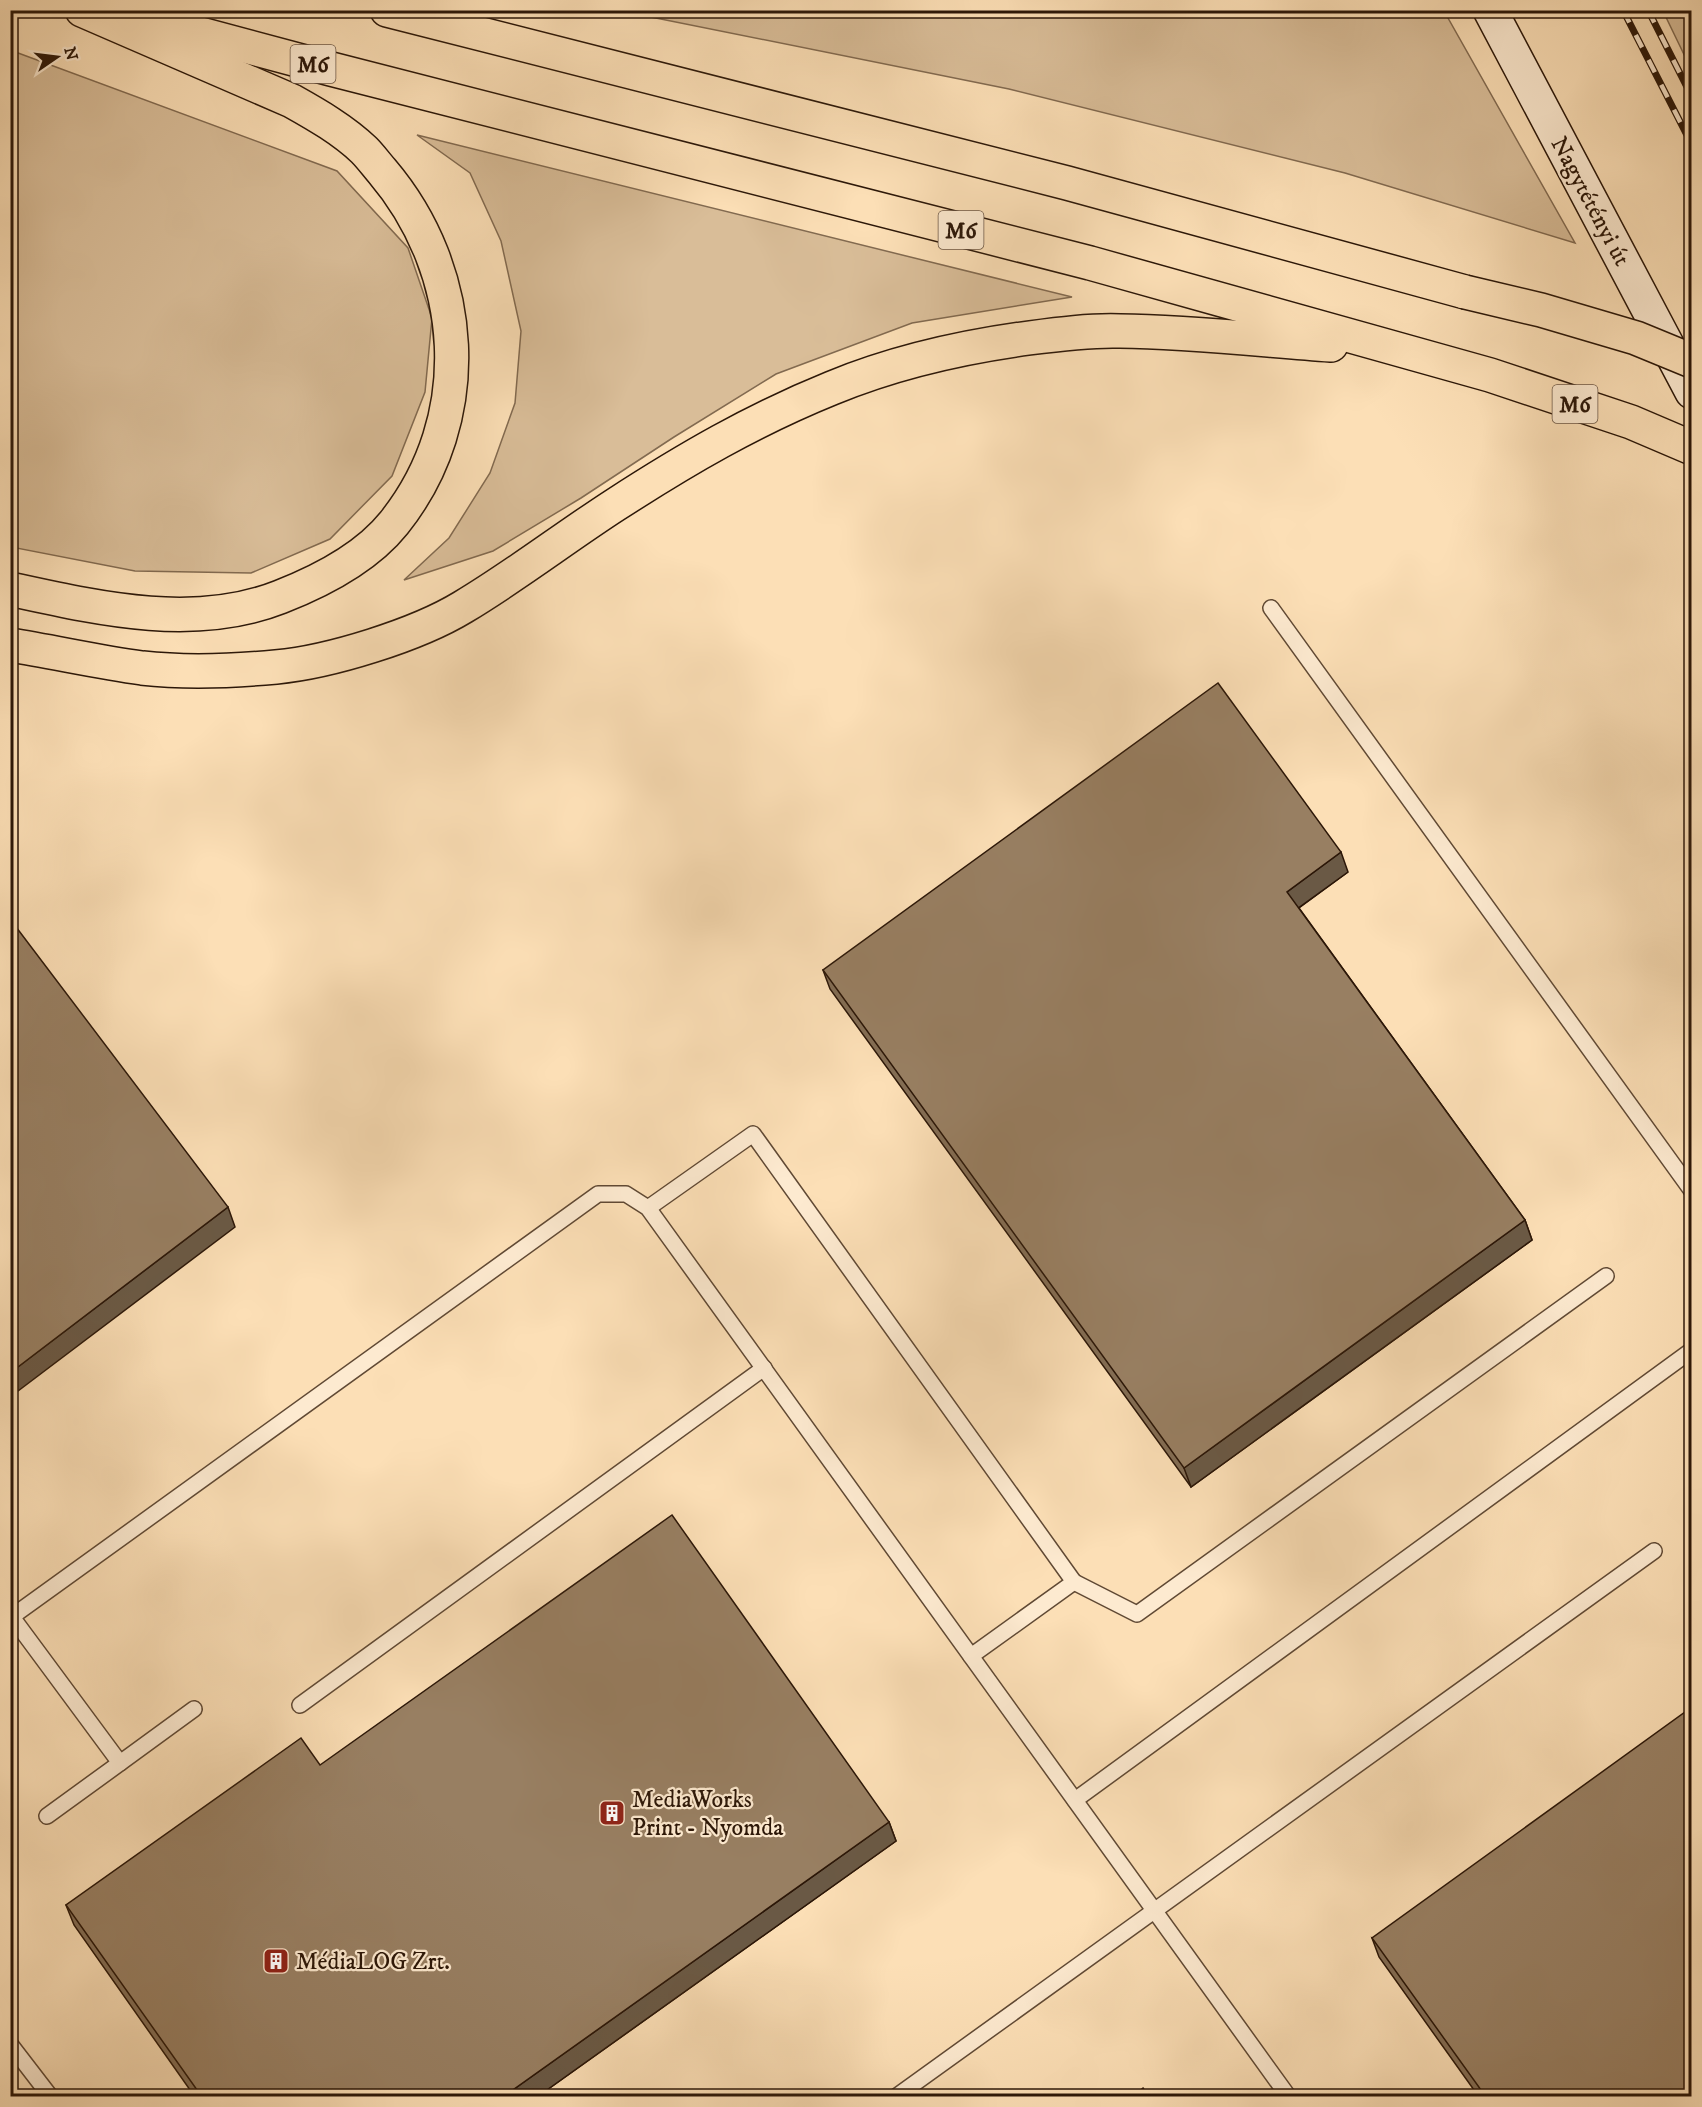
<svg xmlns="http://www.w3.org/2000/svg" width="1702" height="2107" viewBox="0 0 1702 2107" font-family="'IM FELL DW Pica',serif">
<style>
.green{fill:#d9bd98;stroke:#826a50;stroke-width:1.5}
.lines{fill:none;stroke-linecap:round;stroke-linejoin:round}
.lane-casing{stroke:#604934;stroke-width:18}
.secondary-casing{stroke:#2c1708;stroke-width:36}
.highway-casing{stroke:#2c1708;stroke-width:36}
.lane{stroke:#fdead0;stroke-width:15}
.secondary{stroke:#fdead0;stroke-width:33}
.highway{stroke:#fcdfb6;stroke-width:33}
.rail-casing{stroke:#2c1708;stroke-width:7}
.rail{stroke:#fdead0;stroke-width:4.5;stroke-dasharray:14;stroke-linecap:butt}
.highway-bridge-casing{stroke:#2c1708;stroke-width:36;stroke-linecap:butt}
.highway-bridge{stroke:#fcdfb6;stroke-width:33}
.wall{fill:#836d54;stroke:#2c1708;stroke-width:1.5}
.shaded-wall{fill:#6a5945;stroke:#2c1708;stroke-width:1.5}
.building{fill:#987f62;stroke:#2c1708;stroke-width:1.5}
.labels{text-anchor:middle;stroke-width:4.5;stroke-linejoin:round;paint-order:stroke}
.shield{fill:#fdead0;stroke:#6b5644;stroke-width:1.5}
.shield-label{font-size:22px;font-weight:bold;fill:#2c1708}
.street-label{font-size:24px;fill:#2c1708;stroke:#fdead0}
.poi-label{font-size:24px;fill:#2c1708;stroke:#fdead0;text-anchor:start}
</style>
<rect width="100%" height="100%" fill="#fcdfb6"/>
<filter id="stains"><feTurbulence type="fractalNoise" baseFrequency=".00333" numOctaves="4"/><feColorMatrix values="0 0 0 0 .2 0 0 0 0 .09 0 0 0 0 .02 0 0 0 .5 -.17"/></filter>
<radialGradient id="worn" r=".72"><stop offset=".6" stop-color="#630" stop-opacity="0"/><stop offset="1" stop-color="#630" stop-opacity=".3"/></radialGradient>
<g class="green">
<path d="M621 11H1444L1575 243 1345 173 1009 89Z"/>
<path d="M1663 11H1691V69Z"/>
<path d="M10 50 337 171 408 248 432 318 425 392 392 476 330 539 251 573 135 571 11 547Z"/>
<path d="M417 135 1072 297 912 323 776 374 674 437 581 498 493 551 404 580 449 538 490 473 515 403 521 331 501 241 470 173Z"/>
</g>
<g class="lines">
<g class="lane-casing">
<g id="lane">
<path d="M1271 608 1692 1191"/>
<path d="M648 1208 753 1134 1074 1582 971 1656"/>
<path d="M1074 1582 1137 1614 1606 1276"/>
<path d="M12 1617 120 1763 194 1709"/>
<path d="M10 1618 598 1194H626L648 1208 1288 2096"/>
<path d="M300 1705 764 1368"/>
<path d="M1075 1800 1692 1350"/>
<path d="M47 1816 120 1763"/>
<path d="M10 2044 50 2096"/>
<path d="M897 2096 1654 1551"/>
</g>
</g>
<g class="secondary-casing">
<path id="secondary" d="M1490 10 1692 392"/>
</g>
<g class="highway-casing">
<g id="highway">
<path d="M111 10 331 69 1090 263 1490 375 1631 422 1692 448"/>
<path d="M387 10 1067 183 1465 292"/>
<path d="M10 589C97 608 194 631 280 597 321 581 366 558 394 523 478 418 467 271 382 171 376 164 370 156 364 150 343 130 317 115 292 101L82 10"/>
<path d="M10 645C54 652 98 662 142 668 186 673 233 671 276 667 330 662 417 635 463 607 515 576 564 538 615 505 686 459 753 420 832 388 895 362 962 347 1029 338 1059 334 1090 330 1120 331 1191 332 1261 340 1331 345"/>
</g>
</g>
<use href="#lane" class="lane"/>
<use href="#secondary" class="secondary"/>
<use href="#highway" class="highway"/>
<g class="rail-casing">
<g id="rail">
<path d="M1623 10 1692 145"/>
<path d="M1648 10 1692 97"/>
</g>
</g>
<use href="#rail" class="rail"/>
<g class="highway-bridge-casing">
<path id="highway-bridge" d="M1465 292 1541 310 1636 338 1692 361"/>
</g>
<use href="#highway-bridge" class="highway-bridge"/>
</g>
<g class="wall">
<path d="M1348 872 1299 908 1525 1220 1532 1240 1191 1487 830 989 823 970Z"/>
<path d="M320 1765 889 1822 896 1841 537 2097H195L74 1925 66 1905Z"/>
<path d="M1372 1938 1692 2097H1479L1379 1957Z"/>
</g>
<g class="shaded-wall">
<path d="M1341 852 1348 872 1294 911 1287 892Z"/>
<path d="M228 1207 235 1227 10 1397V1373Z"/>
<path d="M1525 1220 1532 1240 1191 1487 1184 1468Z"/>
<path d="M889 1822 896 1841 537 2097H503Z"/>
</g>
<g class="building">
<path d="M1218 683 1341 852 1287 892 1525 1220 1184 1468 823 970Z"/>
<path d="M10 919 228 1207 10 1373Z"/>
<path d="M672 1515 889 1822 503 2097H202L66 1905 301 1738 320 1765Z"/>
<path d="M1692 1707V2097H1486L1372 1938Z"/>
<path d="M1143 2088 1149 2097H1132Z"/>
</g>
<defs>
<g id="building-square" transform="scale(1.35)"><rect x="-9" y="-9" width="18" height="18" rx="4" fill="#8f2418" stroke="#fdead0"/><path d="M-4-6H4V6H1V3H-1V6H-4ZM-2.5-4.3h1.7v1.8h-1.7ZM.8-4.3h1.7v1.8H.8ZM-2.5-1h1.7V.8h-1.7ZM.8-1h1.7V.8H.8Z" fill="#fff"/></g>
</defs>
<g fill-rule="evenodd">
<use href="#building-square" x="612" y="1813"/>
<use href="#building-square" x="276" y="1961"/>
</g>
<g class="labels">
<g class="shield">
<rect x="290.5" y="45" width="45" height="38" rx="4.5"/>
<rect x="938.5" y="211" width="45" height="38" rx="4.5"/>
<rect x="1552.5" y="385" width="45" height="38" rx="4.5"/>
</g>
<g class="shield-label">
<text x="313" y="72">M6</text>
<text x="961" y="238">M6</text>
<text x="1575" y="412">M6</text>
</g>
<g class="street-label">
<text transform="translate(1591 201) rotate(62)" y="8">Nagytétényi út</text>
</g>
<g class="poi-label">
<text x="632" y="1807">MediaWorks<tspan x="632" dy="28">Print - Nyomda</tspan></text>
<text x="296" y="1969">MédiaLOG Zrt.</text>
</g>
</g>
<rect width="1702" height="2107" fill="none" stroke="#fcdfb6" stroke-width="36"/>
<rect x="12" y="12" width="1678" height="2083" fill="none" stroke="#2c1708" stroke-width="3"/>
<rect x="18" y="18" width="1666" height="2071" fill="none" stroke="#2c1708" stroke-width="1.5"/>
<g transform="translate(57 57) rotate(76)" stroke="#fdead0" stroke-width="4.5" paint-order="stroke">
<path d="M0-4.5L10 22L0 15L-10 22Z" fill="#2c1708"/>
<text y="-9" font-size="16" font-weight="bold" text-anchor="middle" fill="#2c1708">N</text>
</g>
<rect width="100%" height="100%" filter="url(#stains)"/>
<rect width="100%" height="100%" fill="url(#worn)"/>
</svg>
